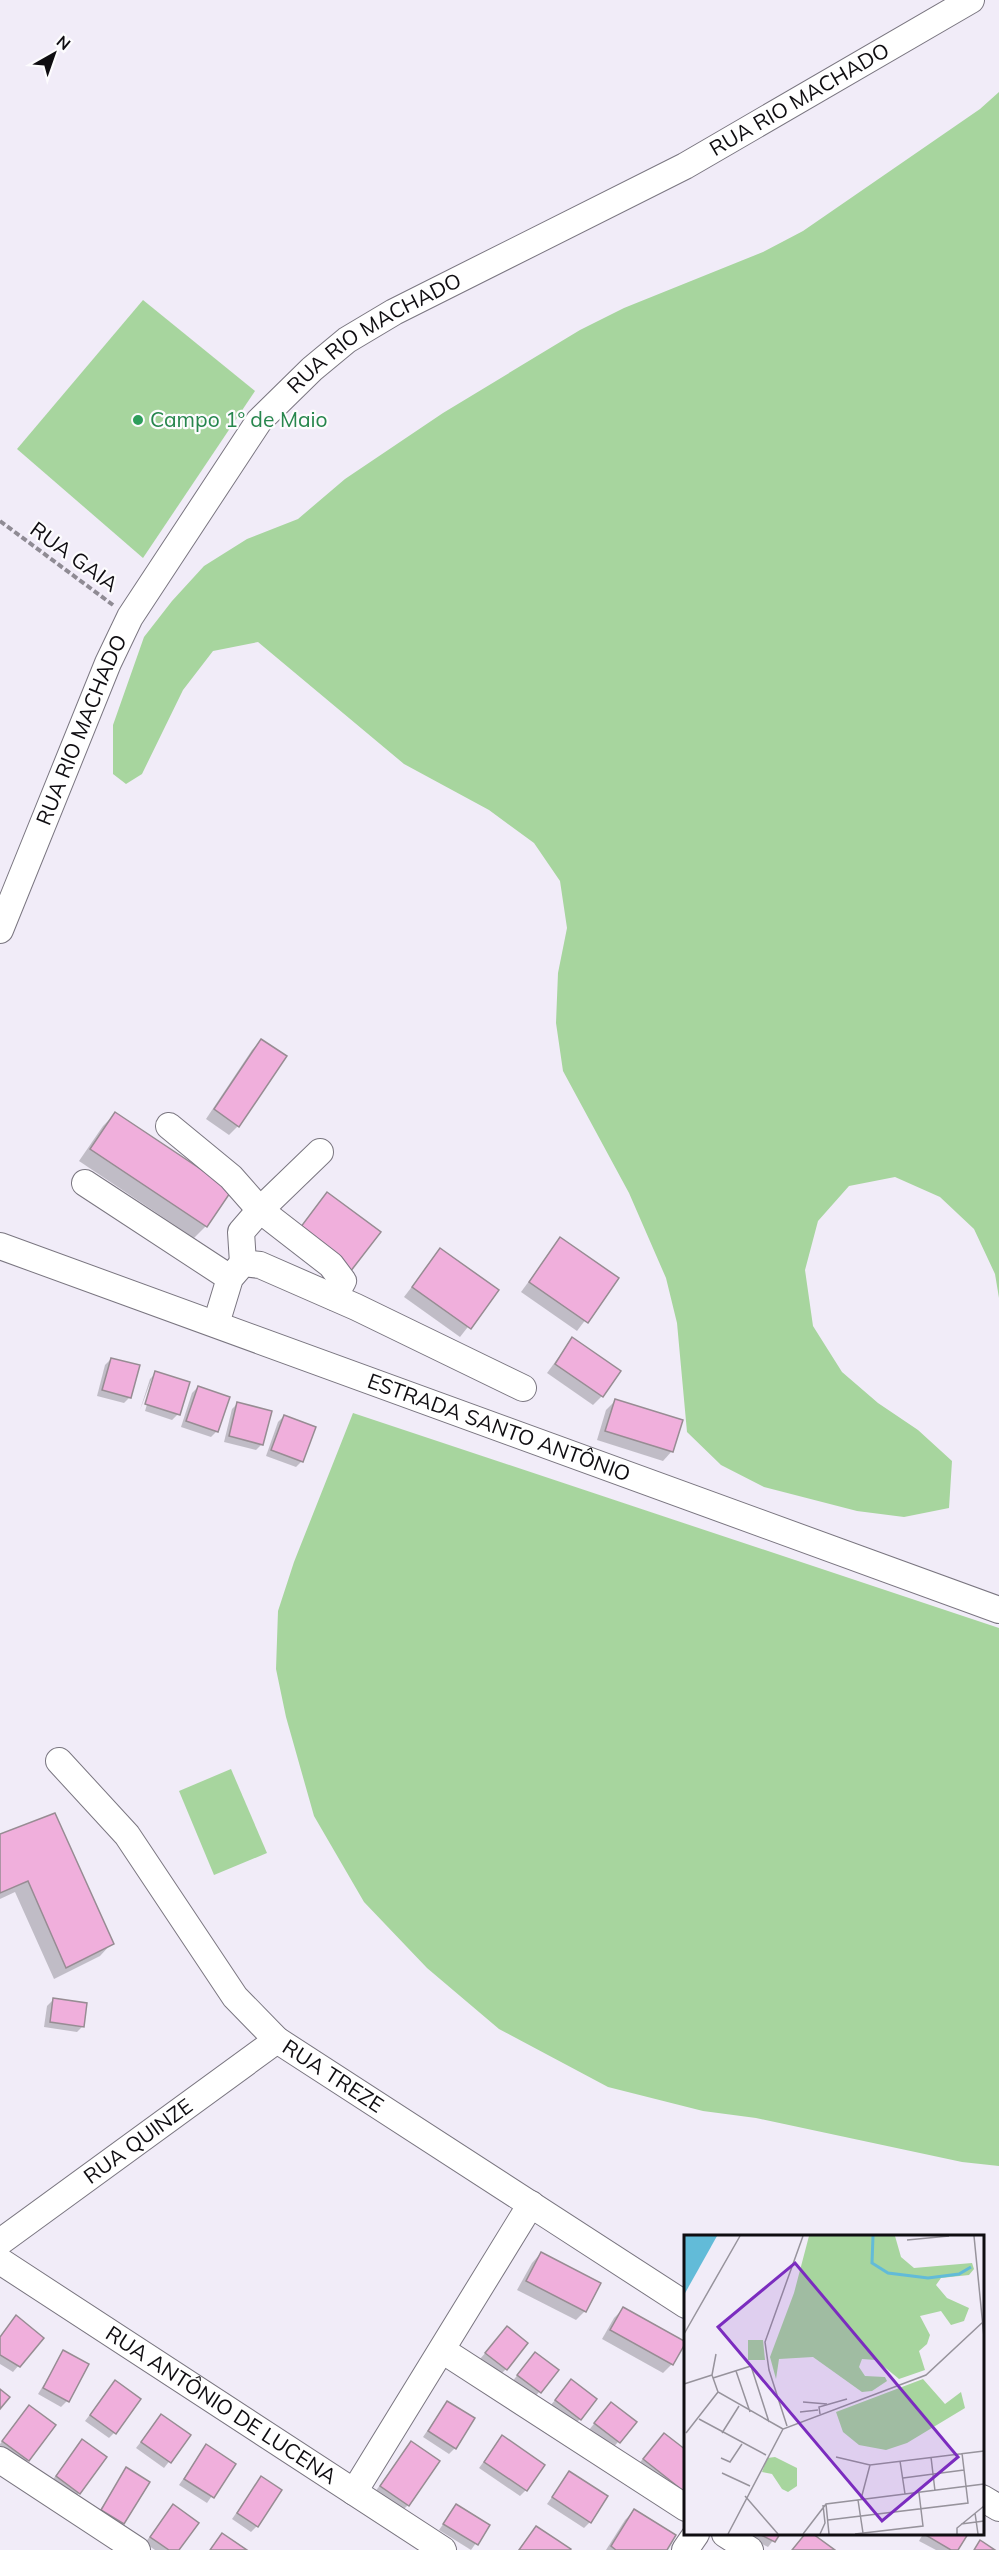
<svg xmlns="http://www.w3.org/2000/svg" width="999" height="2550" viewBox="0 0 999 2550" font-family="Mulish,sans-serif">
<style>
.green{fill:#a7d59e}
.shadow{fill:#0003}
.building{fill:#f0afdc;stroke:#978c93;stroke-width:1.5}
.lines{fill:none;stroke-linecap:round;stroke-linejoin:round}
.minor-casing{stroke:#7a7680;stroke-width:28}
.path{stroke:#8f8b94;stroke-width:4;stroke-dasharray:6 3;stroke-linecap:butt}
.minor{stroke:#fff;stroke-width:26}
.leisure-dot{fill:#2e9e5b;stroke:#fdfcfe;stroke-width:2}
.labels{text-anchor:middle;stroke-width:4.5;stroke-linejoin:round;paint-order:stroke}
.street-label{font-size:21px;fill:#0f0d11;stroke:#fdfcfe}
.leisure-label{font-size:21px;fill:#27864d;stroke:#fdfcfe;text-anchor:start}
.inset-river{fill:none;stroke:#62bbd8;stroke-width:3}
.inset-road{fill:none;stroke:#97939c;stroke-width:1.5}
.view{fill:#7b2cbf;fill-opacity:0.15;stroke:#7b2cbf;stroke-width:3}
.inset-edge{fill:none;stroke:#0f0d11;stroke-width:3}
</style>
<rect width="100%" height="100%" fill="#f1ecf8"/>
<g class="green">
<path d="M999 92V1298L995 1274 974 1229 940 1197 895 1177 849 1186 818 1221 805 1270 813 1326 842 1372 878 1403 918 1430 952 1461 949 1508 904 1517 857 1511 764 1487 721 1465 687 1432 677 1323 666 1278 629 1193 563 1071 556 1023 558 973 567 928 560 881 534 843 489 810 404 764 258 642 213 651 183 690 142 774 126 784 113 774V725L144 637 172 601 204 566 247 539 298 519 345 479 443 413 580 330 624 308 763 252 803 231 980 109Z"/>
<path d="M143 300 255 391 143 558 17 449Z"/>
<path d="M353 1413 999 1628V2166L962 2162 756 2118 703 2111 608 2087 499 2029 427 1968 364 1902 314 1816 286 1717 276 1669 278 1611 294 1562Z"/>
<path d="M231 1769 267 1853 214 1875 179 1791Z"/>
</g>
<g class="shadow">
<path d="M261 1041 238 1126 229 1135 206 1119 252 1050Z"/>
<path d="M115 1114 206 1226 194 1238 79 1161 103 1126Z"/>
<path d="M560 1239 617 1278 577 1331 521 1292Z"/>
<path d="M440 1250 496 1291 460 1337 404 1297Z"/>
<path d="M572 1339 602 1396 593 1405 547 1373Z"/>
<path d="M111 1359 130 1397 124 1403 97 1396 105 1365Z"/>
<path d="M156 1373 178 1414 172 1420 145 1411 155 1378H152L140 1410 150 1379Z"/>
<path d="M198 1387 217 1431 211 1437 181 1427 192 1393Z"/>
<path d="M615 1401 672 1451 663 1461 597 1440 606 1410Z"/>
<path d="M238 1403 262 1444 256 1450 224 1442 232 1409Z"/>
<path d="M284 1416 302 1461 296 1467 266 1456 278 1422Z"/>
<path d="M0 1836 112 1943 100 1956 54 1979 15 1892 0 1899Z"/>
<path d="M53 2000 83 2026 77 2032 44 2027 47 2006Z"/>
<path d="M541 2253 585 2311 576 2320 517 2290 532 2263Z"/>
<path d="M623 2309 672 2364 663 2373 602 2339 614 2318Z"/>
<path d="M507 2328 506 2369 500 2375 480 2359Z"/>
<path d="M0 2337 42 2338 13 2372 0 2364Z"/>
<path d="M64 2352 67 2401 61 2407 38 2394Z"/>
<path d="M529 2360 557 2370 534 2398 512 2382Z"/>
<path d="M115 2382 114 2433 109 2438 85 2421Z"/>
<path d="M566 2387 580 2419 574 2425 550 2406Z"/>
<path d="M447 2402 455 2448 449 2454 423 2437Z"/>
<path d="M29 2407 28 2460 22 2466 0 2450V2444Z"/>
<path d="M605 2410 634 2422 613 2448 589 2430Z"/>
<path d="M161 2416 189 2436 164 2468 136 2448Z"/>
<path d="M664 2435 686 2452V2506L634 2469Z"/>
<path d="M502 2437 526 2490 520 2496 479 2468Z"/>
<path d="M411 2443 408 2505 399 2514 372 2496Z"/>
<path d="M206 2446 234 2464 207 2503 179 2485Z"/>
<path d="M77 2447 79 2493 73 2499 51 2482Z"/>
<path d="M127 2469 123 2523 117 2529 96 2516Z"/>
<path d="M569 2473 590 2522 584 2528 547 2504Z"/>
<path d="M261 2478 257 2526 251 2532 232 2519Z"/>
<path d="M173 2506 177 2550H155L145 2543Z"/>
<path d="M456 2506 488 2526 471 2550 439 2530Z"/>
<path d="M634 2511 666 2550H606L625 2520Z"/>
<path d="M536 2527 568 2550H518Z"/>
<path d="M743 2534H778L768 2547Z"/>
<path d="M923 2534H966L956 2550H936L919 2541Z"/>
</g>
<g class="building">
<path d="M261 1039 287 1056 239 1127 214 1109Z"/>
<path d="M115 1112 232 1190 207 1227 90 1149Z"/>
<path d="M327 1192 381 1232 350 1272 297 1232Z"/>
<path d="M560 1237 619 1278 588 1323 529 1282Z"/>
<path d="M440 1248 499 1290 471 1329 412 1287Z"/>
<path d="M572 1337 621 1371 603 1397 555 1364Z"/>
<path d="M111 1358 140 1365 131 1398 102 1390Z"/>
<path d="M155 1371 190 1382 180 1415 145 1404Z"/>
<path d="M198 1386 230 1397 218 1432 186 1421Z"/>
<path d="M615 1399 683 1420 673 1452 605 1431Z"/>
<path d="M237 1402 272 1411 263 1445 229 1436Z"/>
<path d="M284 1415 316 1427 303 1462 271 1450Z"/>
<path d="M55 1813 114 1944 66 1968 28 1881 0 1893V1834Z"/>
<path d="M53 1998 87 2003 84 2027 50 2022Z"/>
<path d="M541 2252 601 2283 586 2312 526 2281Z"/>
<path d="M623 2307 686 2342 673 2365 610 2330Z"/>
<path d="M16 2315 44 2338 20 2367 0 2355V2337Z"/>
<path d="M507 2326 528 2343 507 2370 485 2353Z"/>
<path d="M63 2350 89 2364 69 2402 43 2388Z"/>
<path d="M535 2352 559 2370 541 2393 517 2375Z"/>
<path d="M571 2379 597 2399 581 2420 555 2400Z"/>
<path d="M115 2380 141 2399 116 2434 90 2415Z"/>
<path d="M0 2389 10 2397 0 2409Z"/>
<path d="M447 2401 475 2418 456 2449 428 2431Z"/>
<path d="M611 2402 637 2422 620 2443 594 2423Z"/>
<path d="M29 2405 56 2425 29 2461 2 2441Z"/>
<path d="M161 2414 191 2435 171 2463 141 2442Z"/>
<path d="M664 2433 686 2450V2493L643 2459Z"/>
<path d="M502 2435 545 2465 527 2491 484 2462Z"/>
<path d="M82 2439 107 2457 80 2494 56 2476Z"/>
<path d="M411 2441 440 2461 409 2506 380 2486Z"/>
<path d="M206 2444 236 2464 214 2498 184 2479Z"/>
<path d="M126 2467 150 2482 124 2524 101 2510Z"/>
<path d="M569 2471 608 2496 591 2523 552 2497Z"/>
<path d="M261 2476 282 2490 258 2527 237 2513Z"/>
<path d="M173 2504 199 2523 179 2550H169L150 2537Z"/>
<path d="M456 2504 490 2525 478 2545 443 2524Z"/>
<path d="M634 2509 676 2535 667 2550H616L611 2546Z"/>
<path d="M536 2526 571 2549 570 2550H519Z"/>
<path d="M222 2533 247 2550H210Z"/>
<path d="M759 2534H780L775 2542Z"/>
<path d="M805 2534H813L835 2550H792Z"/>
<path d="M924 2534H968L958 2550H951Z"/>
<path d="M980 2540 995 2550H974Z"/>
</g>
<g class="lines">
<g class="minor-casing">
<g id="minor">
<path id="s1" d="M0 930 108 663 130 617 259 421 312 369 347 340 394 312 685 166 971 0"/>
<path d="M169 1126 231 1177 260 1210 331 1265 343 1281 334 1297"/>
<path d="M85 1183 230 1278"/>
<path id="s2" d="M0 1246 999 1610"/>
<path d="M243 1263 241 1232 260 1210 320 1152"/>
<path d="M216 1324 230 1278 243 1263 260 1265 356 1307 523 1388"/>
<path id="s3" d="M59 1761 127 1835 235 1997 277 2040 686 2305"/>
<path id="s4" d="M0 2242 277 2040"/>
<path id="s5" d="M0 2261 443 2550"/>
<path d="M442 2350 686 2508"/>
<path d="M0 2460 137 2550"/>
<path d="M354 2492 531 2204"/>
<path d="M982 2498 999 2508"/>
<path d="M725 2534 750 2550"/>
<path d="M685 2550 696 2534"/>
</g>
</g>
<path class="path" d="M0 521 113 605"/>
<use href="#minor" class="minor"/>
</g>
<circle class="leisure-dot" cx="138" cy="420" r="6"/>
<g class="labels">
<g class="street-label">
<text dy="7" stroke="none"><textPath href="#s1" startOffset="1206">RUA RIO MACHADO</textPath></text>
<text dy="7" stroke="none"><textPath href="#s1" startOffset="720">RUA RIO MACHADO</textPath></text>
<text transform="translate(74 557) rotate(36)" y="7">RUA GAIA</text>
<text dy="7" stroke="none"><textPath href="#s1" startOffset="216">RUA RIO MACHADO</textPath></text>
<text dy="7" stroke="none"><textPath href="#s2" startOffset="531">ESTRADA SANTO ANTÔNIO</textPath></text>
<text dy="7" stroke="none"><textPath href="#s3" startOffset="422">RUA TREZE</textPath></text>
<text dy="7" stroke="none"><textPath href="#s4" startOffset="171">RUA QUINZE</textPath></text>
<text dy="7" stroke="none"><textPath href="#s5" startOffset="264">RUA ANTÔNIO DE LUCENA</textPath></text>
</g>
<g class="leisure-label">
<text x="150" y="427">Campo 1º de Maio</text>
</g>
</g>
<g transform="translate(684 2235)">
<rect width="300" height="300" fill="#f1ecf8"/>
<path d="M125 1H211L217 22 230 33 288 28 290 34 285 40 257 43 252 50 263 63 285 73 280 86 267 90 257 76 236 81 246 100 243 109 235 116 241 135 215 144 192 125 178 124 175 132 181 141 201 142 203 146 188 156 178 157 129 122 95 124 92 144 86 122 110 58ZM64 105H79L81 125H64ZM239 144 261 169 277 157 281 173 223 208 202 215 175 210 159 197 152 177ZM91 222 113 233V251L104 257 98 254 88 239 78 237 83 223Z" fill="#a7d59e"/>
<path d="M0 1H33L0 60Z" fill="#62bbd8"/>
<path class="inset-river" d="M189 1 188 28 204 38 244 43 275 39 287 32"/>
<path class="inset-road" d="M290 1 300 102M223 5 265 1M0 99 56 1M52 136 66 177M28 140 34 157 99 194M28 140 32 119M29 143 67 131 85 187M0 149 28 140M119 167 143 169M116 177 134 175M136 179 135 172 163 164M15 184 82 220M103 191 85 135 81 107 119 1M2 198 34 157M38 198 55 171M152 222 186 230 300 216M247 222 251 256M37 223 46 227 58 209M216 226 221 259M38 238 66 251M219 243 280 235M61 261 94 299M177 264 186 230M174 265 179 298M142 269 145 299M291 278 294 299M144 285 284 268 278 218M277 289 300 286M44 299 99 194 242 140 300 86M119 299 142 269 300 249M136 299 141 288 139 270M171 299 239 291 235 258M273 299V293L300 271"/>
<path class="view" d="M111 28 274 222 198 286 34 92Z"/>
<rect width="300" height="300" class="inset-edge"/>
</g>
<g transform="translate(54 54) rotate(40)" stroke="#fdfcfe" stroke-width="4.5" paint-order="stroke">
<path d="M0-4.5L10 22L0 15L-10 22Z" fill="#0f0d11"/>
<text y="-9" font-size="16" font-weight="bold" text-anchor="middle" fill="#0f0d11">N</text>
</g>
</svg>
